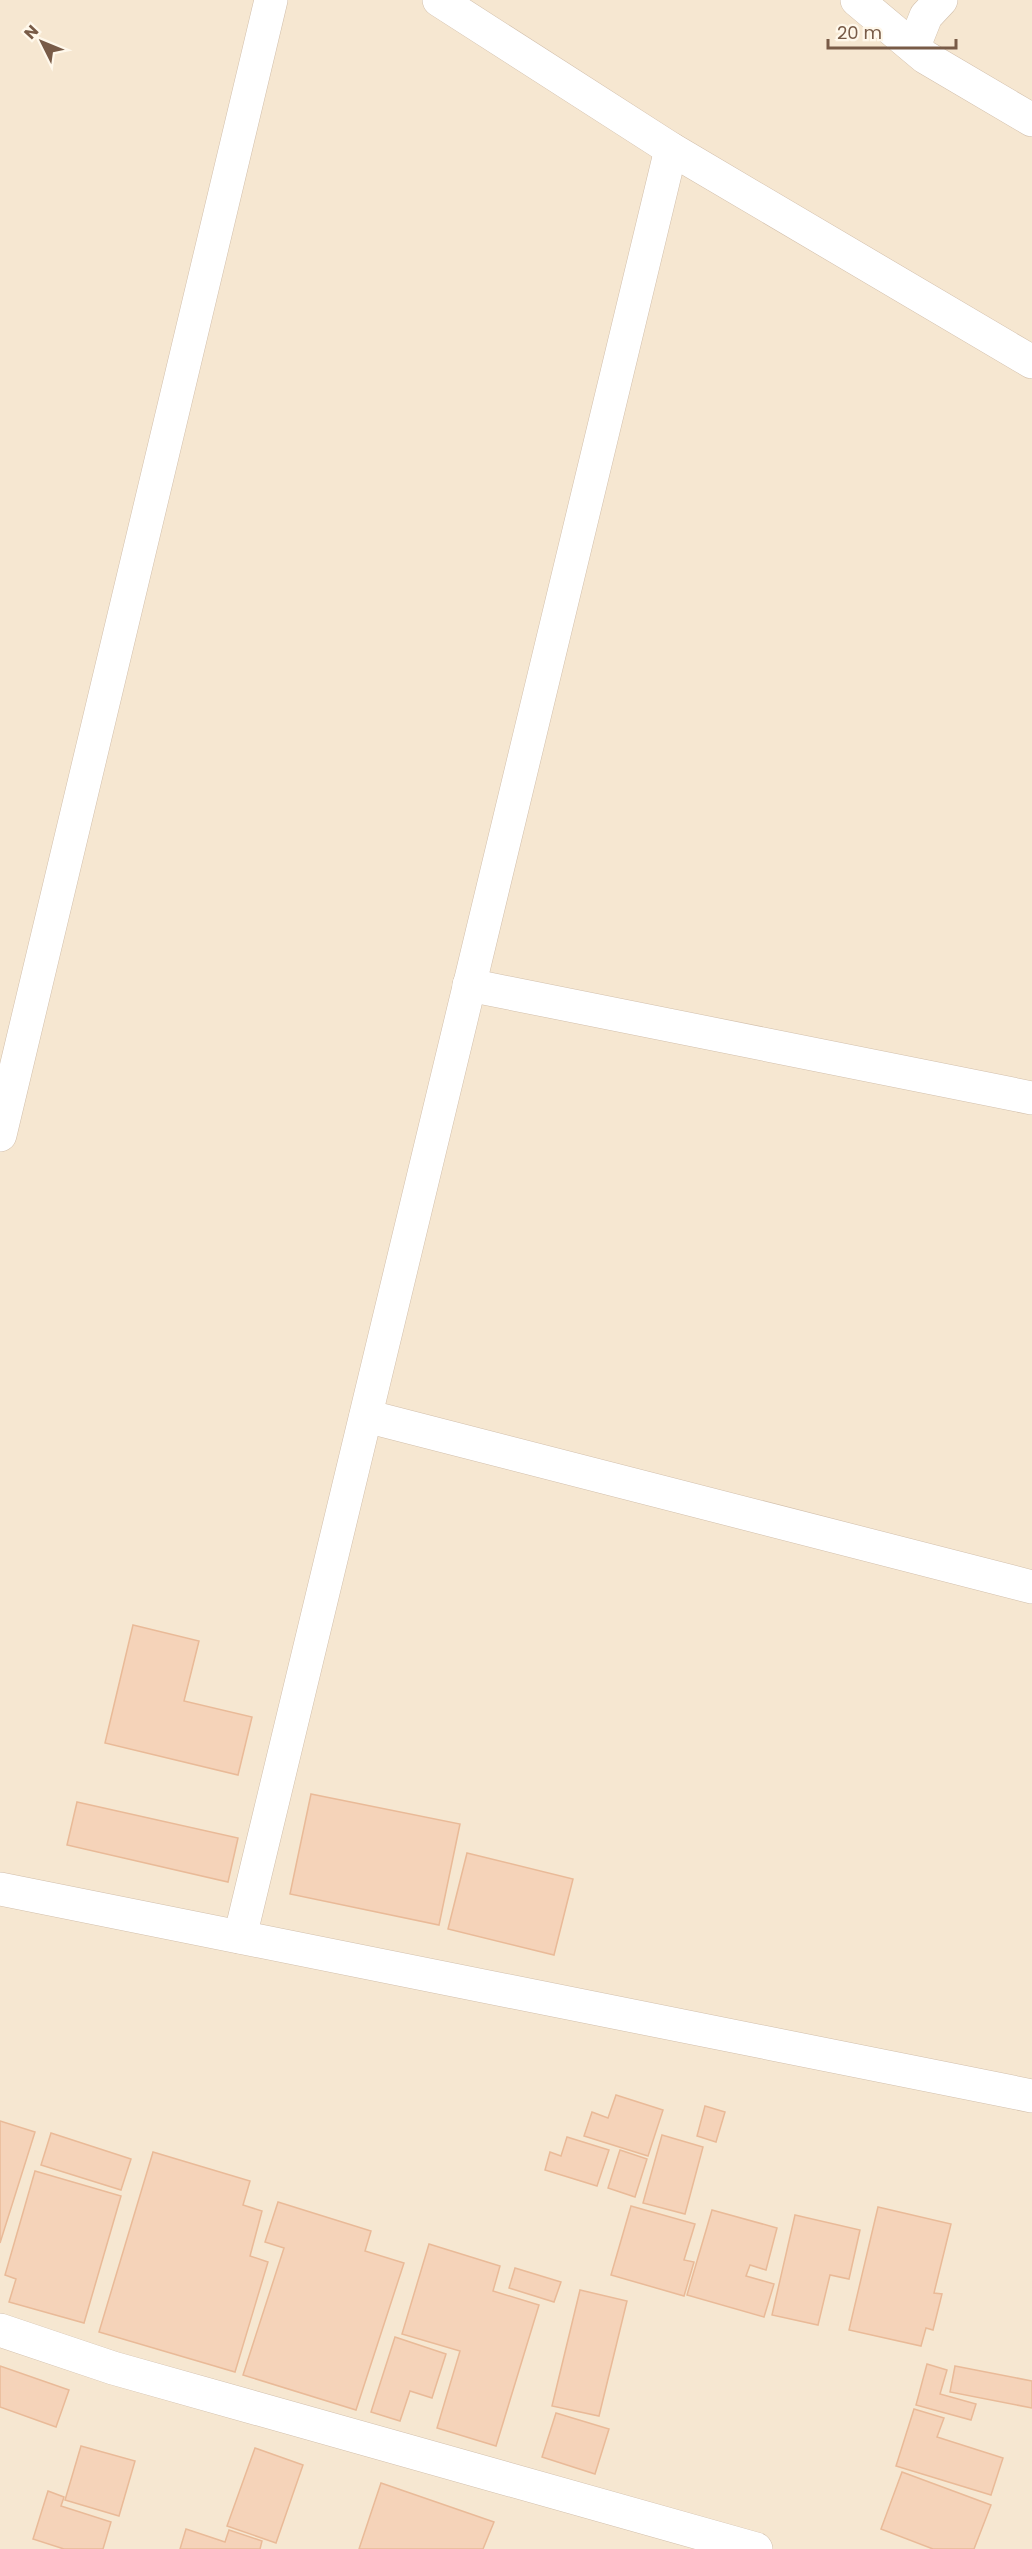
<svg xmlns="http://www.w3.org/2000/svg" width="1032" height="2549" viewBox="0 0 1032 2549" font-family="Poppins,sans-serif">
<style>
.residential{fill:#f6e7d1}
.building{fill:#f5d3b9;stroke:#e9ba98;stroke-width:1.5}
.lines{fill:none;stroke-linecap:round;stroke-linejoin:round}
.minor-casing{stroke:#d2bfab;stroke-width:34}
.minor{stroke:#fff;stroke-width:33}
</style>
<rect width="100%" height="100%" fill="#fef5e4"/>
<rect class="residential" x="0" y="0" width="1032" height="2549"/>
<g class="building">
<path d="M133 1625 199 1641 184 1701 252 1717 238 1775 105 1743Z"/>
<path d="M311 1794 460 1824 439 1925 290 1894Z"/>
<path d="M77 1802 238 1838 228 1882 67 1845Z"/>
<path d="M467 1853 573 1879 554 1955 448 1929Z"/>
<path d="M616 2095 663 2110 648 2156 584 2136 592 2112 608 2118Z"/>
<path d="M705 2106 725 2112 716 2142 697 2136Z"/>
<path d="M0 2121 35 2132 0 2243Z"/>
<path d="M51 2133 131 2159 121 2190 41 2165Z"/>
<path d="M662 2135 703 2147 685 2214 643 2203Z"/>
<path d="M567 2137 609 2150 597 2186 545 2170 550 2152 561 2156Z"/>
<path d="M620 2150 647 2159 635 2197 608 2188Z"/>
<path d="M153 2152 250 2181 243 2205 262 2211 250 2256 268 2262 235 2372 99 2332Z"/>
<path d="M35 2171 121 2196 84 2323 9 2302 16 2279 5 2275Z"/>
<path d="M278 2202 371 2231 365 2251 404 2263 356 2410 243 2375 284 2248 265 2242Z"/>
<path d="M631 2206 695 2224 684 2260 694 2262 684 2296 611 2275Z"/>
<path d="M878 2207 951 2224 934 2293 942 2294 933 2330 926 2328 921 2346 849 2330Z"/>
<path d="M712 2210 777 2228 766 2270 750 2265 746 2276 774 2284 764 2317 687 2295Z"/>
<path d="M795 2215 860 2230 849 2279 830 2275 818 2325 772 2315Z"/>
<path d="M429 2244 500 2266 493 2291 539 2305 496 2446 437 2428 460 2351 402 2334Z"/>
<path d="M515 2268 561 2282 554 2302 509 2288Z"/>
<path d="M580 2290 627 2301 599 2416 552 2406Z"/>
<path d="M395 2337 446 2354 432 2398 410 2391 400 2421 371 2412Z"/>
<path d="M927 2364 947 2370 940 2394 976 2404 971 2420 916 2405Z"/>
<path d="M0 2366 69 2390 56 2427 0 2407Z"/>
<path d="M955 2366 1032 2381V2408L950 2392Z"/>
<path d="M914 2409 944 2418 937 2437 1003 2458 991 2495 896 2466Z"/>
<path d="M556 2413 609 2429 595 2474 542 2457Z"/>
<path d="M81 2446 135 2461 119 2516 65 2500Z"/>
<path d="M255 2448 303 2465 276 2543 227 2526Z"/>
<path d="M902 2472 991 2505 974 2549H933L881 2529Z"/>
<path d="M381 2483 494 2522 483 2549H359Z"/>
<path d="M48 2491 64 2497 61 2506 111 2522 103 2549H64L33 2539Z"/>
<path d="M186 2529 225 2542 229 2530 262 2541 260 2549H180Z"/>
</g>
<g class="lines">
<g class="minor-casing">
<g id="minor">
<path d="M439 0 671 149 1032 362"/>
<path d="M857 0 925 57 1032 120"/>
<path d="M914 46 926 16 941 0"/>
<path d="M469 985 1032 1098"/>
<path d="M0 1135 271 0"/>
<path d="M366 1416 1032 1587"/>
<path d="M0 1889 1032 2096"/>
<path d="M240 1937 671 149"/>
<path d="M0 2330 113 2368 756 2549"/>
</g>
</g>
<use href="#minor" class="minor"/>
</g>
<g transform="translate(42 42) rotate(313)" stroke="#fff8eb" stroke-width="4.5" paint-order="stroke">
<path d="M0-4.5L10 22L0 15L-10 22Z" fill="#785b47"/>
<text y="-9" font-size="16" font-weight="bold" text-anchor="middle" fill="#785b47">N</text>
</g>
<path d="M828 39v9h128v-9" fill="none" stroke="#785b47" stroke-width="3"/>
<text x="837" y="39" font-size="18" fill="#785b47" stroke="#fff8eb" stroke-width="4.5" paint-order="stroke">20 m</text>
</svg>
